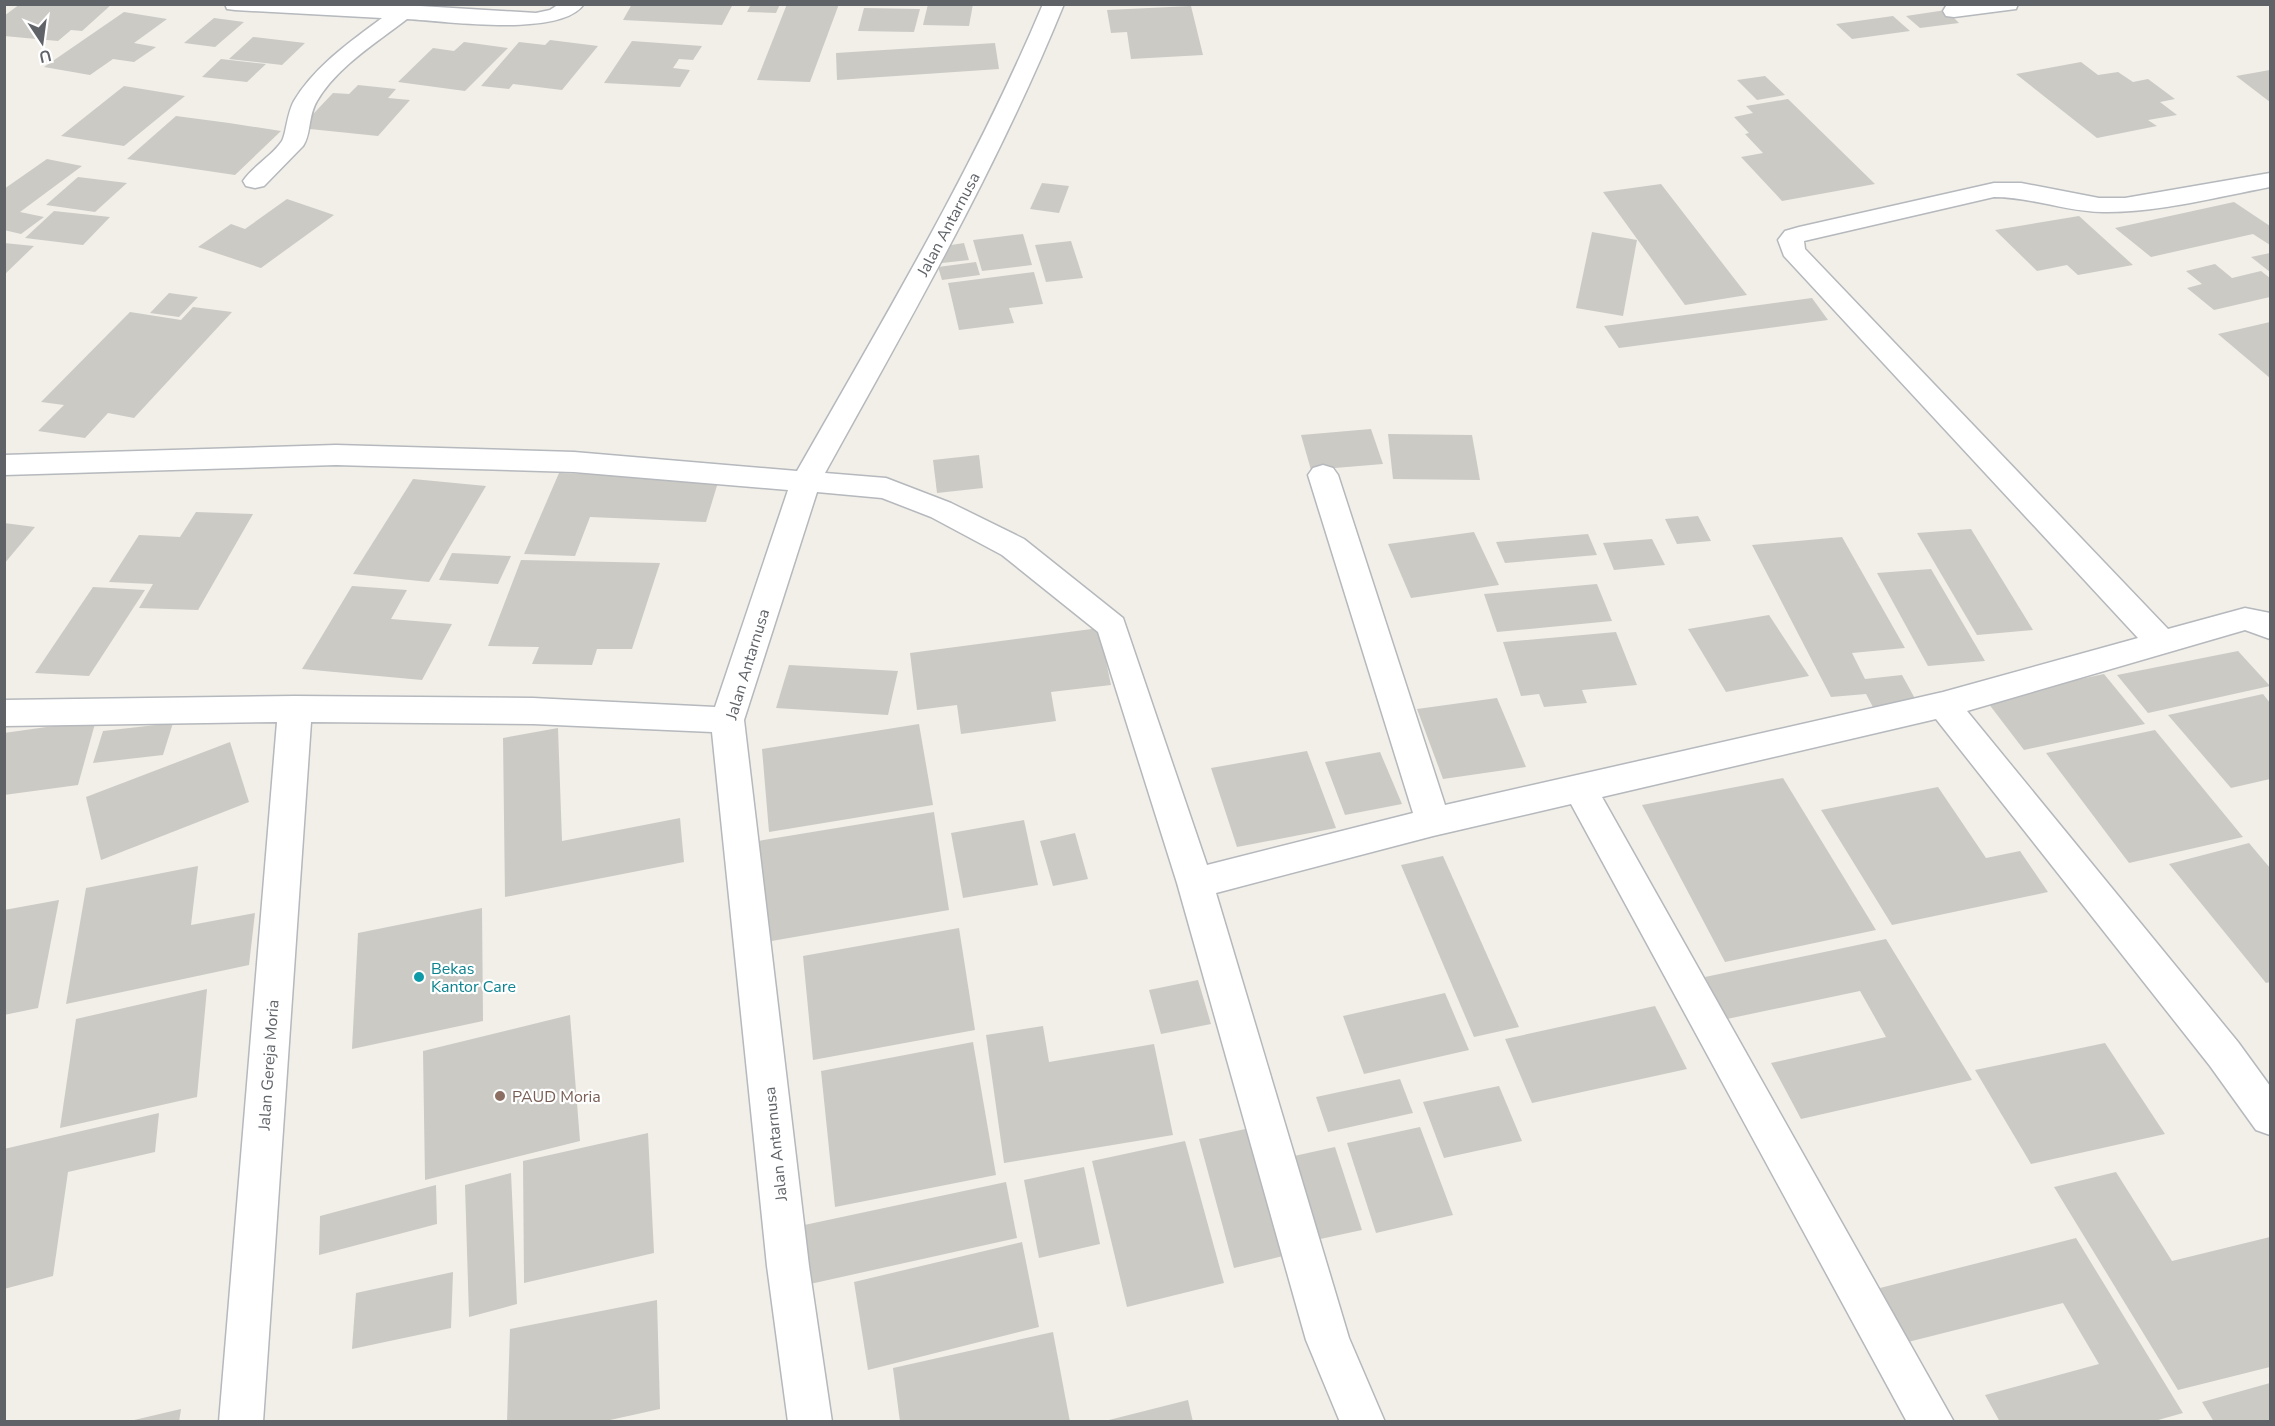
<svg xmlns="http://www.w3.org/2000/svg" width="2275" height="1426" viewBox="0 0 2275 1426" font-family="'Nunito Sans',sans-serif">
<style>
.building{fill:#cccac5}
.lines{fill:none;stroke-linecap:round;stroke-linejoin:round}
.minor-casing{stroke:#b5b8bc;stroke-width:3}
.minor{fill:#fff;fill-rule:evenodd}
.culture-dot{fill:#0f9aa8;stroke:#fff;stroke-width:2}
.education-dot{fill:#8d6e63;stroke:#fff;stroke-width:2}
.labels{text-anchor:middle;stroke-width:4.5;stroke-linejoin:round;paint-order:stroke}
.street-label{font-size:16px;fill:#5f6368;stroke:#fff}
.culture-label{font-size:16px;fill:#0d838f;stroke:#fff;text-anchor:start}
.education-label{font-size:16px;fill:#785e54;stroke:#fff;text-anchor:start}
</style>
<rect width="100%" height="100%" fill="#f1efe8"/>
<g class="building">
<path d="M20 4H112L82 31 71 30 58 41 4 36V16Z"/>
<path d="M632 4H733L722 25 623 20Z"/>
<path d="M751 4H780L776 13 747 12Z"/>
<path d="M787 4H839L810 82 757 80Z"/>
<path d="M928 4H973L969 26 923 25Z"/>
<path d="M1191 6 1203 55 1131 59 1127 32 1111 33 1107 10Z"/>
<path d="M864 8 920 9 914 32 858 31Z"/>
<path d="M1946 10 1959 23 1920 28 1906 16Z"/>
<path d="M124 12 167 19 134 43 156 47 134 62 113 59 90 75 44 67Z"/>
<path d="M1893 16 1910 31 1852 39 1836 24Z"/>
<path d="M214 18 244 22 215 47 184 43Z"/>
<path d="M253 37 305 43 282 65 229 59Z"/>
<path d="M550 40 598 46 562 90 513 84 509 89 481 86 519 42 545 45Z"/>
<path d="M632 41 702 46 693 60 679 59 673 68 690 70 680 87 604 83Z"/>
<path d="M464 42 508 48 465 91 398 82 433 48 454 51Z"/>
<path d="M995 43 999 69 837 80 836 53Z"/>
<path d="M221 59 266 64 247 82 202 77Z"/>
<path d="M2081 62 2098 75 2118 72 2133 82 2148 79 2175 99 2160 102 2177 115 2148 120 2157 126 2097 138 2016 74Z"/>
<path d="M2270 70V102L2236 76Z"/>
<path d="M1765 76 1785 95 1757 100 1737 80Z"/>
<path d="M358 85 396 89 388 98 410 100 378 136 300 128 333 93 349 94Z"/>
<path d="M124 86 185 96 124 146 61 136Z"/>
<path d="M1788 99 1875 184 1782 201 1741 157 1763 153 1745 134 1749 133 1734 117 1753 113 1746 106Z"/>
<path d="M176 116 229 123 281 131 235 175 127 159Z"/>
<path d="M47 159 82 166 20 212 44 217 21 234 4 230V189Z"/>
<path d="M78 177 127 183 95 212 46 205Z"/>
<path d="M1042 183 1069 186 1059 213 1030 209Z"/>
<path d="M1661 184 1747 295 1685 305 1603 192Z"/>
<path d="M287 199 334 215 261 268 198 247 231 224 245 229Z"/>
<path d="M2234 202 2270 226V245L2253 234 2151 257 2115 228Z"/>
<path d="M54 211 110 217 83 245 25 238Z"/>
<path d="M2079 216 2133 265 2078 275 2067 265 2037 271 1995 230Z"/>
<path d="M1592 232 1637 240 1623 316 1576 308Z"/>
<path d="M1023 234 1032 265 982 271 973 240Z"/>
<path d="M1071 241 1083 278 1046 282 1035 245Z"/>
<path d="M4 243 34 246 4 275Z"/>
<path d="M964 243 969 260 942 263 938 247Z"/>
<path d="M2270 253V272L2251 257Z"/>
<path d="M976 262 980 275 942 280 938 267Z"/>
<path d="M2215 264 2232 278 2261 271 2270 278V297L2214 310 2187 288 2202 284 2186 271Z"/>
<path d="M1034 272 1043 304 1009 308 1014 323 959 330 948 283Z"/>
<path d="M169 293 198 297 179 317 150 313Z"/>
<path d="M1812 298 1828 320 1619 348 1604 326Z"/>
<path d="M193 307 232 312 134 418 108 413 85 438 38 431 64 405 41 402 130 312 181 320Z"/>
<path d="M2270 322V378L2218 334Z"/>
<path d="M1371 429 1383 464 1311 470 1301 435Z"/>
<path d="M1388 434 1472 435 1480 480 1393 479Z"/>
<path d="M979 455 983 488 937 493 933 460Z"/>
<path d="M559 473 719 479 706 522 590 517 575 556 524 554Z"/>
<path d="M413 479 486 486 429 582 353 574Z"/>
<path d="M196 512 253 514 198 610 139 608 153 584 109 582 139 535 180 537Z"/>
<path d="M1698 516 1711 541 1677 544 1665 519Z"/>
<path d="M4 523 35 527 4 564Z"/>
<path d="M1971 529 2033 630 1977 635 1917 533Z"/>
<path d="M1474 532 1499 585 1411 598 1388 544Z"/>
<path d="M1588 534 1597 555 1505 563 1496 542Z"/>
<path d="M1842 537 1905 648 1852 653 1865 679 1902 675 1918 704 1874 709 1866 694 1831 697 1752 545Z"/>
<path d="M1652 539 1665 565 1614 570 1603 543Z"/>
<path d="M452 553 511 556 498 584 439 580Z"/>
<path d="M521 560 660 563 632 649H597L592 665 532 664 539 647 488 646Z"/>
<path d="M1931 569 1985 661 1928 666 1877 573Z"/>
<path d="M1597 584 1612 621 1497 632 1484 594Z"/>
<path d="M352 586 407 590 391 619 452 624 422 680 302 669Z"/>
<path d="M93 587 145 590 89 676 35 673Z"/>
<path d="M1769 615 1809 676 1726 692 1688 629Z"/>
<path d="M1099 628 1111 685 1051 692 1056 721 961 734 957 705 917 710 910 653Z"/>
<path d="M1616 632 1637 685 1582 690 1587 703 1544 707 1539 694 1521 696 1503 642Z"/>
<path d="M2238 651 2270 686 2148 713 2117 675Z"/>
<path d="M789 665 898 671 888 715 776 708Z"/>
<path d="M2104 674 2145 724 2024 750 1985 699Z"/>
<path d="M2263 694 2270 703V779L2231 788 2168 715Z"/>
<path d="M1497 698 1526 767 1443 779 1417 709Z"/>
<path d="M96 720 78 785 4 795V733Z"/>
<path d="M173 723 163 755 93 763 103 731Z"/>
<path d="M919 724 933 805 769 832 762 749Z"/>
<path d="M558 728 562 841 680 818 684 862 505 897 503 738Z"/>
<path d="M2155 730 2243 837 2129 863 2046 753Z"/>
<path d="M230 742 249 802 101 860 86 797Z"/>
<path d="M1307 751 1336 828 1237 847 1211 768Z"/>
<path d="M1380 752 1402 804 1345 815 1325 762Z"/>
<path d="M1783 778 1876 930 1725 962 1642 805Z"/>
<path d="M1938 787 1986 858 2020 851 2048 892 1892 925 1821 810Z"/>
<path d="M934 812 949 910 766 942 758 841Z"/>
<path d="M1024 820 1038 885 963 898 951 833Z"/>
<path d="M1075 833 1088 879 1053 886 1040 841Z"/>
<path d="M2249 843 2270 868V982L2266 983 2169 864Z"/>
<path d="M1443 856 1519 1027 1474 1037 1401 865Z"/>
<path d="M198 866 191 925 255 913 249 965 66 1004 86 888Z"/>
<path d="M59 900 38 1008 4 1015V910Z"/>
<path d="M482 908 483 1021 352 1049 358 933Z"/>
<path d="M959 928 975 1030 813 1060 803 956Z"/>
<path d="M1886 939 1972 1080 1801 1119 1771 1063 1886 1037 1860 991 1727 1019 1705 977Z"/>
<path d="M1198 980 1211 1024 1161 1034 1149 990Z"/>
<path d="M207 989 197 1097 60 1128 76 1019Z"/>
<path d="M1445 993 1469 1050 1364 1074 1343 1016Z"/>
<path d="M1655 1006 1687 1069 1532 1103 1505 1039Z"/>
<path d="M570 1015 580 1141 425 1180 423 1051Z"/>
<path d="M1043 1026 1049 1062 1154 1044 1173 1135 1004 1163 986 1035Z"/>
<path d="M973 1042 996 1175 835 1207 821 1071Z"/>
<path d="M2105 1043 2165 1134 2031 1164 1975 1070Z"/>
<path d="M1400 1079 1413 1113 1328 1132 1316 1097Z"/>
<path d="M1499 1086 1522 1141 1444 1158 1423 1102Z"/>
<path d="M159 1113 155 1152 68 1172 53 1276 4 1289V1149Z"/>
<path d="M1420 1127 1453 1215 1376 1233 1347 1143Z"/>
<path d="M1250 1128 1287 1255 1234 1268 1199 1139Z"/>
<path d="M648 1133 654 1253 524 1283 523 1161Z"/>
<path d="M1185 1141 1224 1283 1127 1307 1092 1161Z"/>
<path d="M1335 1147 1362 1230 1311 1241 1285 1158Z"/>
<path d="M1084 1167 1100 1244 1039 1258 1024 1180Z"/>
<path d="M2116 1172 2172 1261 2270 1237V1367L2178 1390 2054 1187Z"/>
<path d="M511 1173 517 1304 469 1317 465 1185Z"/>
<path d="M1006 1182 1017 1238 801 1286 795 1227Z"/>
<path d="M436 1185 437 1224 319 1255 320 1216Z"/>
<path d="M2076 1238 2183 1413 2151 1422H2000L1985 1395 2099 1364 2063 1303 1908 1342 1880 1288Z"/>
<path d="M1022 1242 1039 1327 868 1370 854 1282Z"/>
<path d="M453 1272 451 1328 352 1349 356 1293Z"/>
<path d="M657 1300 660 1409 601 1422H507L510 1329Z"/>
<path d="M1053 1332 1070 1422H900L893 1368Z"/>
<path d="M2270 1383V1422H2214L2202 1402Z"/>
<path d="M1188 1400 1193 1422H1105V1421Z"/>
<path d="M181 1409 179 1422H131L130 1421Z"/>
</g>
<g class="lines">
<g class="minor-casing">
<g id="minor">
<path d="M225 4 404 5 536 13 550 10 559 4H584C561 38 446 21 407 19 376 43 337 67 317 101 308 116 311 135 303 146L264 186 255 188 246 186 243 181C253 166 272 156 282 141 286 135 287 113 294 101 315 66 350 42 382 18L235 10 227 9Z"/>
<path d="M1043 4H1064C998 167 910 319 825 473L886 478 951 503 1024 539 1123 618 1207 865 1413 813 1308 475 1313 468 1323 465 1333 468 1338 475 1445 805 1943 692 2138 638 1784 256 1778 240 1785 231 1799 227 1994 183H2021L2099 198H2125L2270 173V187C2217 197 2156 213 2103 212 2067 212 2032 197 1994 197L1804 241 1805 249 2168 629 2245 608 2270 613V639L2245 630 1967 711 2238 1042 2270 1086V1135L2256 1130 2210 1066 1936 719 1602 797 1954 1422H1907L1571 804 1433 836 1216 893 1349 1338 1385 1422H1340L1306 1340 1177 883 1098 632 1002 555 931 517 882 498 817 492 744 720 809 1266 832 1422H788L767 1266 712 732 533 724 311 722 263 1422H219L277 722 4 726V700L295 696 533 698 715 707 788 490 574 472 336 465 4 475V455L336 445 574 452 797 471C884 318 975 166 1043 4Z"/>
<path d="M2018 4 2016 9 2008 10 1954 17 1946 16 1943 11 1946 6 1955 4Z"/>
</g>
</g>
<use href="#minor" class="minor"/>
</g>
<circle class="culture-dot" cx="419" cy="977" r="6"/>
<circle class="education-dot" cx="500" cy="1096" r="6"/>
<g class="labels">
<g class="street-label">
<text transform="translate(948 224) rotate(-62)" y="6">Jalan Antarnusa</text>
<text transform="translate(747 664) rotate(-73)" y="6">Jalan Antarnusa</text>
<text transform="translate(268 1065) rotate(-86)" y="6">Jalan Gereja Moria</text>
<text transform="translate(775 1144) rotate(-96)" y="6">Jalan Antarnusa</text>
</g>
<g class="culture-label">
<text x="431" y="974">Bekas<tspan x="431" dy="18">Kantor Care</tspan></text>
</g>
<g class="education-label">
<text x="512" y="1102">PAUD Moria</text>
</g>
</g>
<rect width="2275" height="1426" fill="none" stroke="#5f6368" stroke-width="12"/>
<g transform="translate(42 42) rotate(167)" stroke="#ffffff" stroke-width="4.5" paint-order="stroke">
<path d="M0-4.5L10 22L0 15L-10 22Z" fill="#5f6368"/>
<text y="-9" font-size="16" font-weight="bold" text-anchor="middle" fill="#5f6368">U</text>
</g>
</svg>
